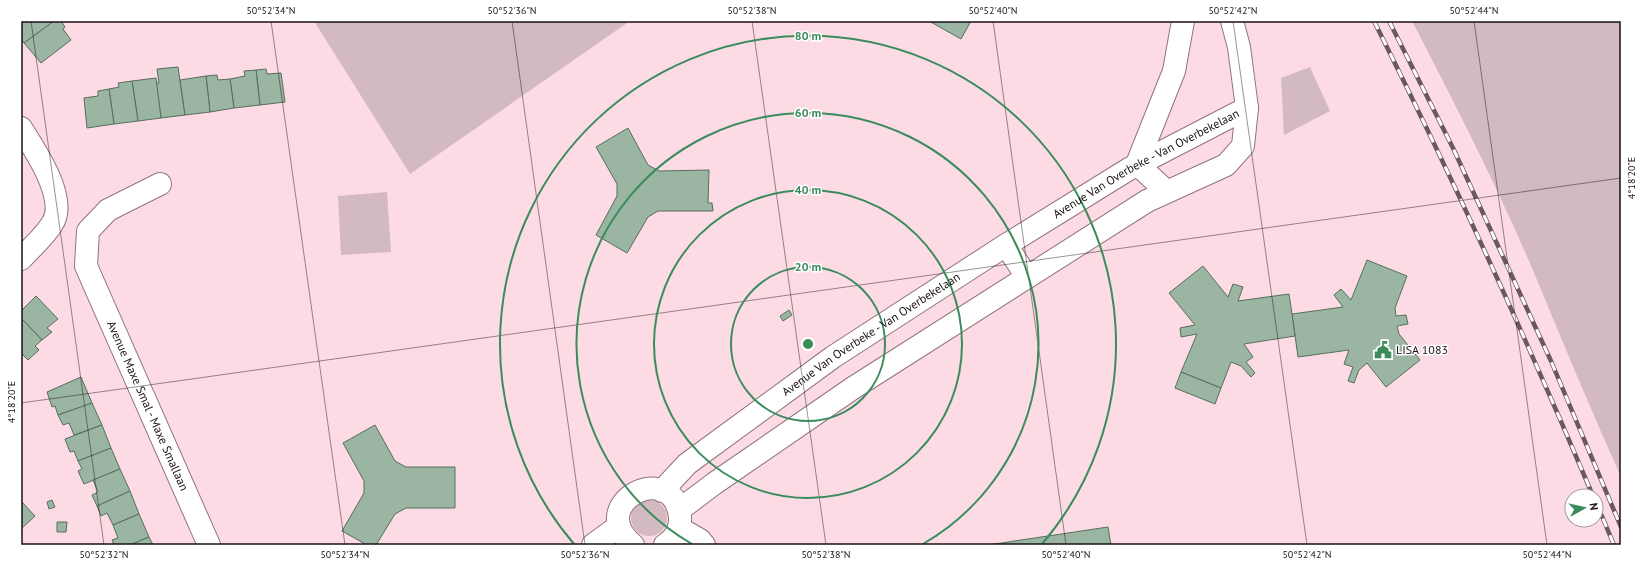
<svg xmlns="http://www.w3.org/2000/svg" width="1642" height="566" viewBox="0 0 1642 566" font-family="'PT Sans',sans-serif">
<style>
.green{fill:#d3b9c0}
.building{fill:#9ab5a2;stroke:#566e5e}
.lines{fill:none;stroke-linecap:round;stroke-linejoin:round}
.street-casing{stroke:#91737b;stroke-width:24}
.street{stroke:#fff;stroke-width:22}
.rail-casing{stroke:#6b585d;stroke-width:4.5}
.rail{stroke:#fff;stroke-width:3;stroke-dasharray:9;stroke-linecap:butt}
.ticks{fill:none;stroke:#1b1014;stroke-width:1;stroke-opacity:0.45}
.ring{fill:none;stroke:#3b8c5d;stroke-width:2}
.labels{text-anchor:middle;stroke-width:3;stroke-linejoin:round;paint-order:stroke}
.street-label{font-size:12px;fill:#1b1014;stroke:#fff}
.poi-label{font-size:12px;fill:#1b1014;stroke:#fff;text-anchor:start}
.centre{fill:#3b8c5d;stroke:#fff;stroke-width:2}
.ring-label{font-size:12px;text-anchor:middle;font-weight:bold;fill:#3b8c5d;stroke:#fff;stroke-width:3;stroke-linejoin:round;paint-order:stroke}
.neatline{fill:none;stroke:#1b1014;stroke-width:1.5}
.ticks-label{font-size:10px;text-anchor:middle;fill:#1b1014}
</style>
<rect width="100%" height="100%" fill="#fddbe4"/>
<g class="green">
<path d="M314 21H630L410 174Z"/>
<path d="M1412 21H1621V477C1590 408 1561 338 1532 268 1496 184 1454 102 1412 21Z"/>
<path d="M1310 67 1330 111 1284 135 1281 78Z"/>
<path d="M387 192 391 252 341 255 338 196Z"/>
<circle cx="649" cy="518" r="18"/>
</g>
<g class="building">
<path d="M21 21H53V22L24 43 21 38Z"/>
<path d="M61 21 65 27 63 29 71 40 41 63 24 43 54 21Z"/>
<path d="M929 21H971L961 39Z"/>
<path d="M178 67 185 115 161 118 156 83H159L157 69Z"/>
<path d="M266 69 267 74 281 73 285 102 260 105 256 70Z"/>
<path d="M256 70 260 105 234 108 230 79 245 76 244 71Z"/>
<path d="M217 75 218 80 230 79 234 108 210 112 206 76Z"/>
<path d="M206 76 210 112 185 115 180 80Z"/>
<path d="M156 78 161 118 138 121 132 81Z"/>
<path d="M132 81 138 121 114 124 109 89 119 87 118 83Z"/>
<path d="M109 89 114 124 87 128 84 98 98 96V91Z"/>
<path d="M628 128 648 165 659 171 709 170 708 203H712L713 211H658L648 217 627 253 596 235 617 196V184L596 147Z"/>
<path d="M1367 260 1407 276 1395 308 1396 316 1406 315 1408 324 1397 326 1399 334 1420 360 1386 387 1367 363 1359 370 1354 383 1348 381 1353 367 1344 364 1349 350 1298 357 1292 314 1343 307 1334 295 1341 289 1351 300Z"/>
<path d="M1203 266 1228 297 1233 284 1243 287 1238 301 1289 294 1292 314 1295 336 1244 344 1253 357 1246 362 1255 373 1251 377 1241 366 1231 362 1221 388 1181 372 1197 334 1181 337 1180 328 1195 325 1169 293Z"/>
<path d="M36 296 58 319 47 328 52 332 42 340 21 318V311Z"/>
<path d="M789 310 792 315 783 321 780 316Z"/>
<path d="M21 318 42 340 35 346 39 350 28 360 21 353Z"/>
<path d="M1181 372 1221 388 1215 404 1175 388Z"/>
<path d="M81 377 92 403 58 415 55 406 52 407 47 392Z"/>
<path d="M92 403 102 425 74 435 69 423 63 425 58 415Z"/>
<path d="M102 425 111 448 78 461 74 451 70 452 65 439Z"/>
<path d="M375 425 395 461 406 467H455V508H406L395 514 376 545H367L342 531 364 493V481L343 443Z"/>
<path d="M111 448 120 469 84 484 78 471 82 469 78 461Z"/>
<path d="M120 469 130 491 97 506 92 495 98 492 93 480Z"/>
<path d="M130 491 139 514 113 525 107 513 101 516 97 506Z"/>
<path d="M52 500 55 507 49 509 47 502Z"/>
<path d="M21 501 35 516 21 529Z"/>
<path d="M139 514 149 537 130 545H114L112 540 118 538 113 525Z"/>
<path d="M57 522H67L66 532H57Z"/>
<path d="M1108 527 1111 545H988Z"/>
<path d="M149 537 153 545H130Z"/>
</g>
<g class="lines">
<g class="street-casing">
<g id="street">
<path d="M21 128C34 149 69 199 52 224 44 237 31 248 21 259"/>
<path d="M1137 164 1174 71 1183 21"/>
<path d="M1137 164 1166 191"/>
<path id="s1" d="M160 184 108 210 88 231 86 266 209 545"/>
<path d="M1006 245 1027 277"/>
<path id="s2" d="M662 491 687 464 833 357 1006 245 1129 169 1247 108"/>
<path d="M679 510 715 483 853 388 1147 201 1226 165 1243 146 1247 108 1239 47 1232 21"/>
<path d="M679 528 700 540 704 545"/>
<path d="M593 545 619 526"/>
<path d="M633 545C583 504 673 457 680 517 681 528 675 539 665 545"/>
</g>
</g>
<use href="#street" class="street"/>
<g class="rail-casing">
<g id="rail">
<path d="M1374 21C1452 177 1525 335 1593 496"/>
<path d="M1389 21 1453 148 1551 361 1621 527"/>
<path d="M1596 502 1614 545"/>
</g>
</g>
<use href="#rail" class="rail"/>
</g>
<path class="ticks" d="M31 21 104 545M271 21 345 545M512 21 585 545M752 21 826 545M993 21 1066 545M1233 21 1307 545M1474 21 1547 545M21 22 29 21M21 403 1621 178"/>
<g class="ring">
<circle cx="808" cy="344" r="77"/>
<circle cx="808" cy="344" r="154"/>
<path d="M692 544A231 231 0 1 1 923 544"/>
<path d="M574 544A308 308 0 1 1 1042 544"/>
</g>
<defs>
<g id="civic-bare" transform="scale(1.38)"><path d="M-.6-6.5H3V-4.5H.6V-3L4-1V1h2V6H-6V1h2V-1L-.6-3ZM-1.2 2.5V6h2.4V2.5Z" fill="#3b8c5d" stroke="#fff" stroke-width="2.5" paint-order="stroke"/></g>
</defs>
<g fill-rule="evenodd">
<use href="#civic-bare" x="1383" y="350"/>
</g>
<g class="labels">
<g class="street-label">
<text dy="4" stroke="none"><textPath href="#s2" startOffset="586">Avenue Van Overbeke - Van Overbekelaan</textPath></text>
<text dy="4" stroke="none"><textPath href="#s2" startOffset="262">Avenue Van Overbeke - Van Overbekelaan</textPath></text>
<text dy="4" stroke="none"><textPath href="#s1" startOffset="275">Avenue Maxe Smal - Maxe Smallaan</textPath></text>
</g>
<g class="poi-label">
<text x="1396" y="354">LISA 1083</text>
</g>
</g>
<circle cx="808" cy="344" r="6" class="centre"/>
<g class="ring-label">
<text x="808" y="40">80 m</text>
<text x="808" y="117">60 m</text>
<text x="808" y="194">40 m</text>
<text x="808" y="271">20 m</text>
</g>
<rect width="1642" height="566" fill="none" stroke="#ffffff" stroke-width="44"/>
<g transform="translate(1584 508) rotate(82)"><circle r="19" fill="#ffffff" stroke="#a49fa1"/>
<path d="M0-3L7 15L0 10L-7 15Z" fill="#3b8c5d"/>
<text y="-6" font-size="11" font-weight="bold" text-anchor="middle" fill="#1b1014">N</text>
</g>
<rect x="22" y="22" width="1598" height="522" class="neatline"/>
<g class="ticks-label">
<text x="271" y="14">50°52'34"N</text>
<text x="512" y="14">50°52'36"N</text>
<text x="752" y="14">50°52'38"N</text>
<text x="993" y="14">50°52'40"N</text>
<text x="1233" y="14">50°52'42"N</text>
<text x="1474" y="14">50°52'44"N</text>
<text transform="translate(1631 178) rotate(-90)" y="4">4°18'20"E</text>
<text transform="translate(11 402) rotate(-90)" y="4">4°18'20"E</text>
<text x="104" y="558">50°52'32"N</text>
<text x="345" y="558">50°52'34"N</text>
<text x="585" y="558">50°52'36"N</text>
<text x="826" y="558">50°52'38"N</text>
<text x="1066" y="558">50°52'40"N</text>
<text x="1307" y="558">50°52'42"N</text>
<text x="1547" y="558">50°52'44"N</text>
</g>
</svg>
